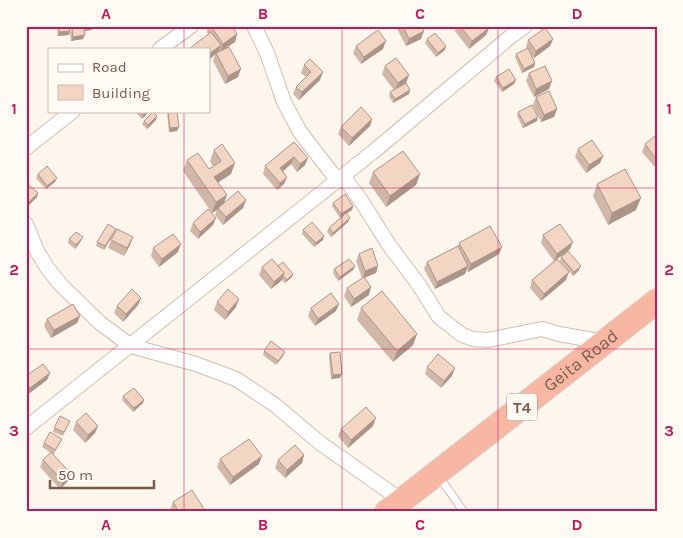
<svg xmlns="http://www.w3.org/2000/svg" width="683" height="538" viewBox="0 0 683 538" font-family="Karla,sans-serif">
	<style>
		.lines { fill: none; stroke-linecap: round; stroke-linejoin: round }
		.lane-casing { stroke: #d1beb0; stroke-width: 9 }
		.street-casing { stroke: #d1beb0; stroke-width: 16 }
		.highway-casing { stroke: #dad1cd; stroke-width: 26 }
		.lane { stroke: #fff; stroke-width: 7 }
		.street { stroke: #fff; stroke-width: 14 }
		.highway { stroke: #f7b7a3; stroke-width: 24 }
		.wall { fill: #d1b7a8 }
		.shaded-wall { fill: #aa9588 }
		.building { fill: #f3d5c3; stroke: #aa9588 }
		.grid { fill: none; stroke: #c2185b; stroke-width: 1; stroke-opacity: 0.55 }
		.labels { text-anchor: middle; stroke-width: 4.5; stroke-linejoin: round; paint-order: stroke }
		.shield { fill: #fffaf3; stroke: #a28b7f; stroke-width: 1 }
		.shield-label { font-size: 16px; font-weight: bold; fill: #7a5c4d }
		.street-label { font-size: 18px; fill: #7a5c4d; stroke: #fffaf3 }
		.neatline { fill: none; stroke: #c2185b; stroke-width: 2 }
		.grid-label { font-size: 16px; text-anchor: middle; font-weight: bold; fill: #c2185b }
	</style>
	<rect width="100%" height="100%" fill="#fdf6ec"/>
	<g class="lines">
		<g class="lane-casing">
			<path id="lane" d="M438,475L464,512"/>
		</g>
		<g class="street-casing">
			<g id="street">
				<path d="M254,26L267,53L284,102L300,132L338,181"/>
				<path d="M160,49L191,26"/>
				<path d="M26,148L73,111"/>
				<path d="M343,176L362,202L389,245L419,285L439,317L462,335L473,339L488,340L542,329L559,334L604,342"/>
				<path d="M26,224L37,251L48,269L61,285L100,323L131,346L196,364L236,379L275,405L320,443L401,500"/>
				<path d="M26,428L373,152L510,37L525,26"/>
			</g>
		</g>
		<g class="highway-casing">
			<g id="highway">
				<path id="s1" d="M387,512L657,301"/>
			</g>
		</g>
		<use href="#lane" class="lane"/>
		<use href="#street" class="street"/>
		<use href="#highway" class="highway"/>
	</g>
	<g class="wall">
		<path d="M57,26H69L70,31L69,35L58,36Z"/>
		<path d="M83,26H93L92,30L84,31L83,39L71,41L70,33L72,29L83,27Z"/>
		<path d="M208,26H232L237,34L235,42L224,49L238,77L225,84L213,61L215,55L208,34L207,32Z"/>
		<path d="M398,26H421V39L406,46L397,29Z"/>
		<path d="M456,26H488L489,28L486,35L469,49L455,31Z"/>
		<path d="M427,39L445,50L436,57L425,43Z"/>
		<path d="M553,39L550,46L534,58L531,55L535,63L534,67L522,73L515,57L516,54L526,49V47L528,40Z"/>
		<path d="M356,46L383,49L361,64L353,53Z"/>
		<path d="M304,65L320,80L299,100L293,94L296,87L306,77L301,73Z"/>
		<path d="M385,66L406,83L409,94L393,103L389,96L390,92L394,90L382,74Z"/>
		<path d="M529,73L549,89L534,97L526,81Z"/>
		<path d="M496,77L514,84L502,92L494,81Z"/>
		<path d="M536,97L557,109L554,117L541,122L533,105Z"/>
		<path d="M134,111H149L142,119Z"/>
		<path d="M167,111H177L179,127L177,131L169,132L167,113Z"/>
		<path d="M518,112L537,121L523,128L517,116Z"/>
		<path d="M372,119L370,126L349,146L338,134L341,127Z"/>
		<path d="M156,120L147,129L142,124L144,121Z"/>
		<path d="M655,136L657,164L654,166L642,152L645,144Z"/>
		<path d="M294,142L305,165L297,172L291,164L283,172L287,177L284,184L277,190L263,174L265,166Z"/>
		<path d="M578,149L603,156L600,163L586,173L575,157Z"/>
		<path d="M214,150L231,174L218,182L224,203L246,200L243,208L223,225L215,215L217,210L212,213L183,171L187,160L209,169L213,166L210,161Z"/>
		<path d="M373,172L420,174L416,185L386,207L369,183Z"/>
		<path d="M38,174L55,182L46,189L36,178Z"/>
		<path d="M26,184L37,197L28,206L26,204Z"/>
		<path d="M597,184L636,210L608,225L593,196Z"/>
		<path d="M333,203L353,206L352,210L346,214L348,222L331,237L327,232L329,228L340,218L332,206Z"/>
		<path d="M193,223L213,225L198,239L190,231Z"/>
		<path d="M303,230L324,236L323,240L314,247L302,234Z"/>
		<path d="M114,233L104,250L96,246L97,242Z"/>
		<path d="M543,235L570,249L568,251L579,270L573,276L560,261L561,257L567,252L557,259L566,280L541,301L530,288L532,280L554,261L541,243Z"/>
		<path d="M69,239L81,241L75,249L68,243Z"/>
		<path d="M111,240L130,245L124,256L108,248Z"/>
		<path d="M459,243L502,247L499,254L468,272L467,269L465,274L435,289L424,269L427,262L458,246Z"/>
		<path d="M153,248L178,252L159,267L151,256Z"/>
		<path d="M359,254L376,273L365,278L369,295L351,307L344,296L347,288L362,278L356,261Z"/>
		<path d="M355,266L353,270L338,281L333,273L334,269Z"/>
		<path d="M262,267L293,274L292,277L285,283L282,280L281,281L271,289L259,275Z"/>
		<path d="M141,298L138,305L123,322L114,313L117,306Z"/>
		<path d="M217,302L236,307L225,320L214,310Z"/>
		<path d="M311,308L336,311L315,326L308,316Z"/>
		<path d="M361,308L417,334L413,345L393,362L357,320Z"/>
		<path d="M80,316L77,323L51,338L44,326L47,319Z"/>
		<path d="M264,351L285,352L283,356L276,365L263,355Z"/>
		<path d="M330,353L340,378L331,379L329,357Z"/>
		<path d="M427,367L452,376L441,388L425,374Z"/>
		<path d="M50,373L47,380L27,395L26,376Z"/>
		<path d="M123,396L143,403L133,412L122,400Z"/>
		<path d="M76,422L98,426L95,433L85,443L73,430Z"/>
		<path d="M68,425L63,436L53,432L54,428Z"/>
		<path d="M373,426L348,448L338,436L341,429Z"/>
		<path d="M62,439L54,454L52,453L71,474L68,481L60,489L40,467L43,460L51,453L42,447L44,443Z"/>
		<path d="M304,455L302,463L285,478L275,468L278,460Z"/>
		<path d="M220,459L259,464L230,485L217,467Z"/>
		<path d="M173,502L206,512H171L170,510Z"/>
	</g>
	<g class="shaded-wall">
		<path d="M85,27H93L92,30L84,31Z"/>
		<path d="M489,28L486,35L469,49L472,41Z"/>
		<path d="M70,31L69,35L58,36L59,32Z"/>
		<path d="M424,31L421,39L406,46L409,39Z"/>
		<path d="M237,34L235,42L220,52L223,44Z"/>
		<path d="M85,35L83,39L71,41L73,37Z"/>
		<path d="M553,39L550,46L534,58L536,51Z"/>
		<path d="M386,41L383,49L361,64L364,57Z"/>
		<path d="M221,45L218,52L209,60V54Z"/>
		<path d="M446,46L445,50L436,57L438,53Z"/>
		<path d="M535,63L534,67L522,73L524,69Z"/>
		<path d="M241,69L238,77L225,84L228,76Z"/>
		<path d="M323,72L320,80L299,100L302,92Z"/>
		<path d="M409,75L406,83L395,91L398,83Z"/>
		<path d="M516,80L514,84L502,92L503,88Z"/>
		<path d="M552,81L549,89L534,97L536,89Z"/>
		<path d="M410,90L409,94L393,103L395,99Z"/>
		<path d="M557,109L554,117L541,122L544,115Z"/>
		<path d="M147,111H149L142,119L143,115Z"/>
		<path d="M157,116L156,120L147,129L148,125Z"/>
		<path d="M538,117L537,121L523,128L525,124Z"/>
		<path d="M372,119L370,126L349,146L352,138Z"/>
		<path d="M179,127L177,131L169,132L170,128Z"/>
		<path d="M603,156L600,163L586,173L589,165Z"/>
		<path d="M294,157L291,164L277,176L280,168Z"/>
		<path d="M308,158L305,165L297,172L300,164Z"/>
		<path d="M657,158V164L654,166L656,159Z"/>
		<path d="M235,163L231,174L210,188L214,177Z"/>
		<path d="M420,174L416,185L386,207L390,196Z"/>
		<path d="M287,177L284,184L277,190L280,183Z"/>
		<path d="M57,178L55,182L46,189L47,186Z"/>
		<path d="M38,193L37,197L28,206L29,202Z"/>
		<path d="M227,195L223,206L218,208L217,210L212,213L216,202Z"/>
		<path d="M641,198L636,210L608,225L612,213Z"/>
		<path d="M246,200L243,208L223,225L226,217Z"/>
		<path d="M353,206L352,210L340,218L341,214Z"/>
		<path d="M216,218L213,225L198,239L200,232Z"/>
		<path d="M350,218L348,222L331,237L333,233Z"/>
		<path d="M116,229L114,233L104,250L105,246Z"/>
		<path d="M324,236L323,240L314,247L316,243Z"/>
		<path d="M83,237L81,241L75,249L76,245Z"/>
		<path d="M133,237L130,245L124,256L127,248Z"/>
		<path d="M573,242L570,249L554,261L557,254Z"/>
		<path d="M181,244L178,252L159,267L162,259Z"/>
		<path d="M502,247L499,254L468,272L471,264Z"/>
		<path d="M355,266L353,270L338,281L340,277Z"/>
		<path d="M378,266L376,273L363,278L365,271Z"/>
		<path d="M468,266L465,274L435,289L437,282Z"/>
		<path d="M581,266L579,270L573,276L574,272Z"/>
		<path d="M569,272L566,280L541,301L544,294Z"/>
		<path d="M284,273L281,281L271,289L274,282Z"/>
		<path d="M293,274L292,277L285,283L287,280Z"/>
		<path d="M371,287L369,295L351,307L354,299Z"/>
		<path d="M141,298L138,305L123,322L126,314Z"/>
		<path d="M239,299L236,307L225,320L228,312Z"/>
		<path d="M339,304L336,311L315,326L318,319Z"/>
		<path d="M80,316L77,323L51,338L54,330Z"/>
		<path d="M417,334L413,345L393,362L397,351Z"/>
		<path d="M285,352L283,356L276,365L278,361Z"/>
		<path d="M455,368L452,376L441,388L444,381Z"/>
		<path d="M50,373L47,380L27,395L30,388Z"/>
		<path d="M342,374L340,378L331,379L333,375Z"/>
		<path d="M144,400L143,403L133,412L134,408Z"/>
		<path d="M376,418L373,426L348,448L351,440Z"/>
		<path d="M98,426L95,433L85,443L88,435Z"/>
		<path d="M304,455L302,463L285,478L287,470Z"/>
		<path d="M262,456L259,464L230,485L233,477Z"/>
		<path d="M71,474L68,481L60,489L63,481Z"/>
	</g>
	<g class="building">
		<path d="M59,26H69L70,31L59,32Z"/>
		<path d="M211,26H232L237,34L223,44Z"/>
		<path d="M403,26H421L424,31L409,39Z"/>
		<path d="M460,26H488L489,28L472,41Z"/>
		<path d="M84,27L85,35L73,37L72,29Z"/>
		<path d="M545,28L553,39L536,51L528,40Z"/>
		<path d="M378,30L386,41L364,57L356,46Z"/>
		<path d="M211,32L221,45L209,54V49H189Z"/>
		<path d="M435,33L446,46L438,53L427,39Z"/>
		<path d="M229,47L241,69L228,76L216,53Z"/>
		<path d="M528,48L535,63L524,69L516,54Z"/>
		<path d="M396,58L409,75L398,83L385,66Z"/>
		<path d="M310,59L323,72L302,92L296,87L311,72L304,65Z"/>
		<path d="M545,66L552,81L536,89L529,73Z"/>
		<path d="M509,69L516,80L503,88L496,77Z"/>
		<path d="M406,83L410,90L395,99L390,92Z"/>
		<path d="M549,91L557,109L544,115L536,97Z"/>
		<path d="M532,105L538,117L525,124L518,112Z"/>
		<path d="M361,107L372,119L352,138L341,127Z"/>
		<path d="M140,111H147L143,115Z"/>
		<path d="M168,111H177L179,127L170,128Z"/>
		<path d="M153,112L157,116L148,125L144,121Z"/>
		<path d="M655,136L657,138L656,159L645,144Z"/>
		<path d="M592,140L603,156L589,165L578,149Z"/>
		<path d="M294,142L308,158L300,164L294,157L280,168L287,177L280,183L265,166Z"/>
		<path d="M222,144L235,163L214,177L227,195L216,202L187,160L198,153L209,169L221,161L214,150Z"/>
		<path d="M403,151L420,174L390,196L373,172Z"/>
		<path d="M47,166L57,178L47,186L38,174Z"/>
		<path d="M625,169L641,198L612,213L597,184Z"/>
		<path d="M27,183L38,193L29,202L26,199V184Z"/>
		<path d="M238,191L246,200L226,217L218,208Z"/>
		<path d="M345,194L353,206L341,214L333,203Z"/>
		<path d="M208,209L216,218L200,232L193,223Z"/>
		<path d="M346,213L350,218L333,233L329,228Z"/>
		<path d="M312,222L324,236L316,243L303,230Z"/>
		<path d="M108,224L116,229L105,246L97,242Z"/>
		<path d="M560,224L573,242L557,254L543,235Z"/>
		<path d="M490,226L502,247L471,264L459,243Z"/>
		<path d="M117,229L133,237L127,248L111,240Z"/>
		<path d="M76,232L83,237L76,245L69,239Z"/>
		<path d="M173,234L181,244L162,259L153,248Z"/>
		<path d="M458,246L468,266L437,282L427,262Z"/>
		<path d="M372,248L378,266L365,271L359,254Z"/>
		<path d="M568,251L581,266L574,272L561,257Z"/>
		<path d="M272,259L284,273L274,282L262,267Z"/>
		<path d="M349,259L355,266L340,277L334,269Z"/>
		<path d="M557,259L569,272L544,294L532,280Z"/>
		<path d="M283,262L293,274L287,280L283,276L284,273L278,266Z"/>
		<path d="M364,277L371,287L354,299L347,288Z"/>
		<path d="M132,289L141,298L126,314L117,306Z"/>
		<path d="M228,289L239,299L228,312L217,302Z"/>
		<path d="M382,291L417,334L397,351L361,308Z"/>
		<path d="M331,293L339,304L318,319L311,308Z"/>
		<path d="M73,304L80,316L54,330L47,319Z"/>
		<path d="M271,341L285,352L278,361L264,351Z"/>
		<path d="M340,352L342,374L333,375L330,353Z"/>
		<path d="M438,354L455,368L444,381L427,367Z"/>
		<path d="M43,364L50,373L30,388L26,383V376Z"/>
		<path d="M134,388L144,400L134,408L123,396Z"/>
		<path d="M366,407L376,418L351,440L341,429Z"/>
		<path d="M86,413L98,426L88,435L76,422Z"/>
		<path d="M60,416L70,421L64,432L54,428Z"/>
		<path d="M50,432L62,439L55,450L44,443Z"/>
		<path d="M249,439L262,456L233,477L220,459Z"/>
		<path d="M295,445L304,455L287,470L278,460Z"/>
		<path d="M51,452L71,474L63,481L43,460Z"/>
		<path d="M192,490L206,512H179L173,502Z"/>
	</g>
	<path class="grid" d="M184,26V49M342,26V512M498,26V512M184,111V512M26,188H657M26,349H657"/>
	<g class="labels">
		<rect class="shield" x="507" y="393.5" width="30" height="27" rx="4"/>
		<g class="shield-label">
			<text x="522" y="413">T4</text>
		</g>
		<g class="street-label">
			<text dy="6" stroke="none"><textPath href="#s1" startOffset="246">Geita Road</textPath></text>
		</g>
	</g>
	<rect width="683" height="538" fill="none" stroke="#fffaf3" stroke-width="55"/>
	<rect x="48" y="48" width="162" height="65" fill="#fffaf3" stroke="#cabbb1"/>
	<rect x="58" y="64" width="25" height="8" fill="#ffffff" stroke="#cabbb1"/>
	<text x="92" y="72" font-size="15" fill="#7a5c4d">Road</text>
	<rect x="58" y="85" width="25" height="15" fill="#f3d5c3" stroke="#cabbb1"/>
	<text x="92" y="98" font-size="15" fill="#7a5c4d">Building</text>
	<path d="M50 480v8h104v-8" fill="none" stroke="#7a5c4d" stroke-width="2.5"/>
	<text x="58" y="480" font-size="15" fill="#7a5c4d" stroke="#fffaf3" stroke-width="4" paint-order="stroke">50 m</text>
	<rect x="28" y="28" width="628" height="482" class="neatline"/>
	<g class="grid-label">
		<text x="106" y="19">A</text>
		<text x="263" y="19">B</text>
		<text x="420" y="19">C</text>
		<text x="577" y="19">D</text>
		<text x="14" y="114">1</text>
		<text x="669" y="114">1</text>
		<text x="14" y="275">2</text>
		<text x="669" y="275">2</text>
		<text x="14" y="436">3</text>
		<text x="669" y="436">3</text>
		<text x="106" y="530">A</text>
		<text x="263" y="530">B</text>
		<text x="420" y="530">C</text>
		<text x="577" y="530">D</text>
	</g>
</svg>
